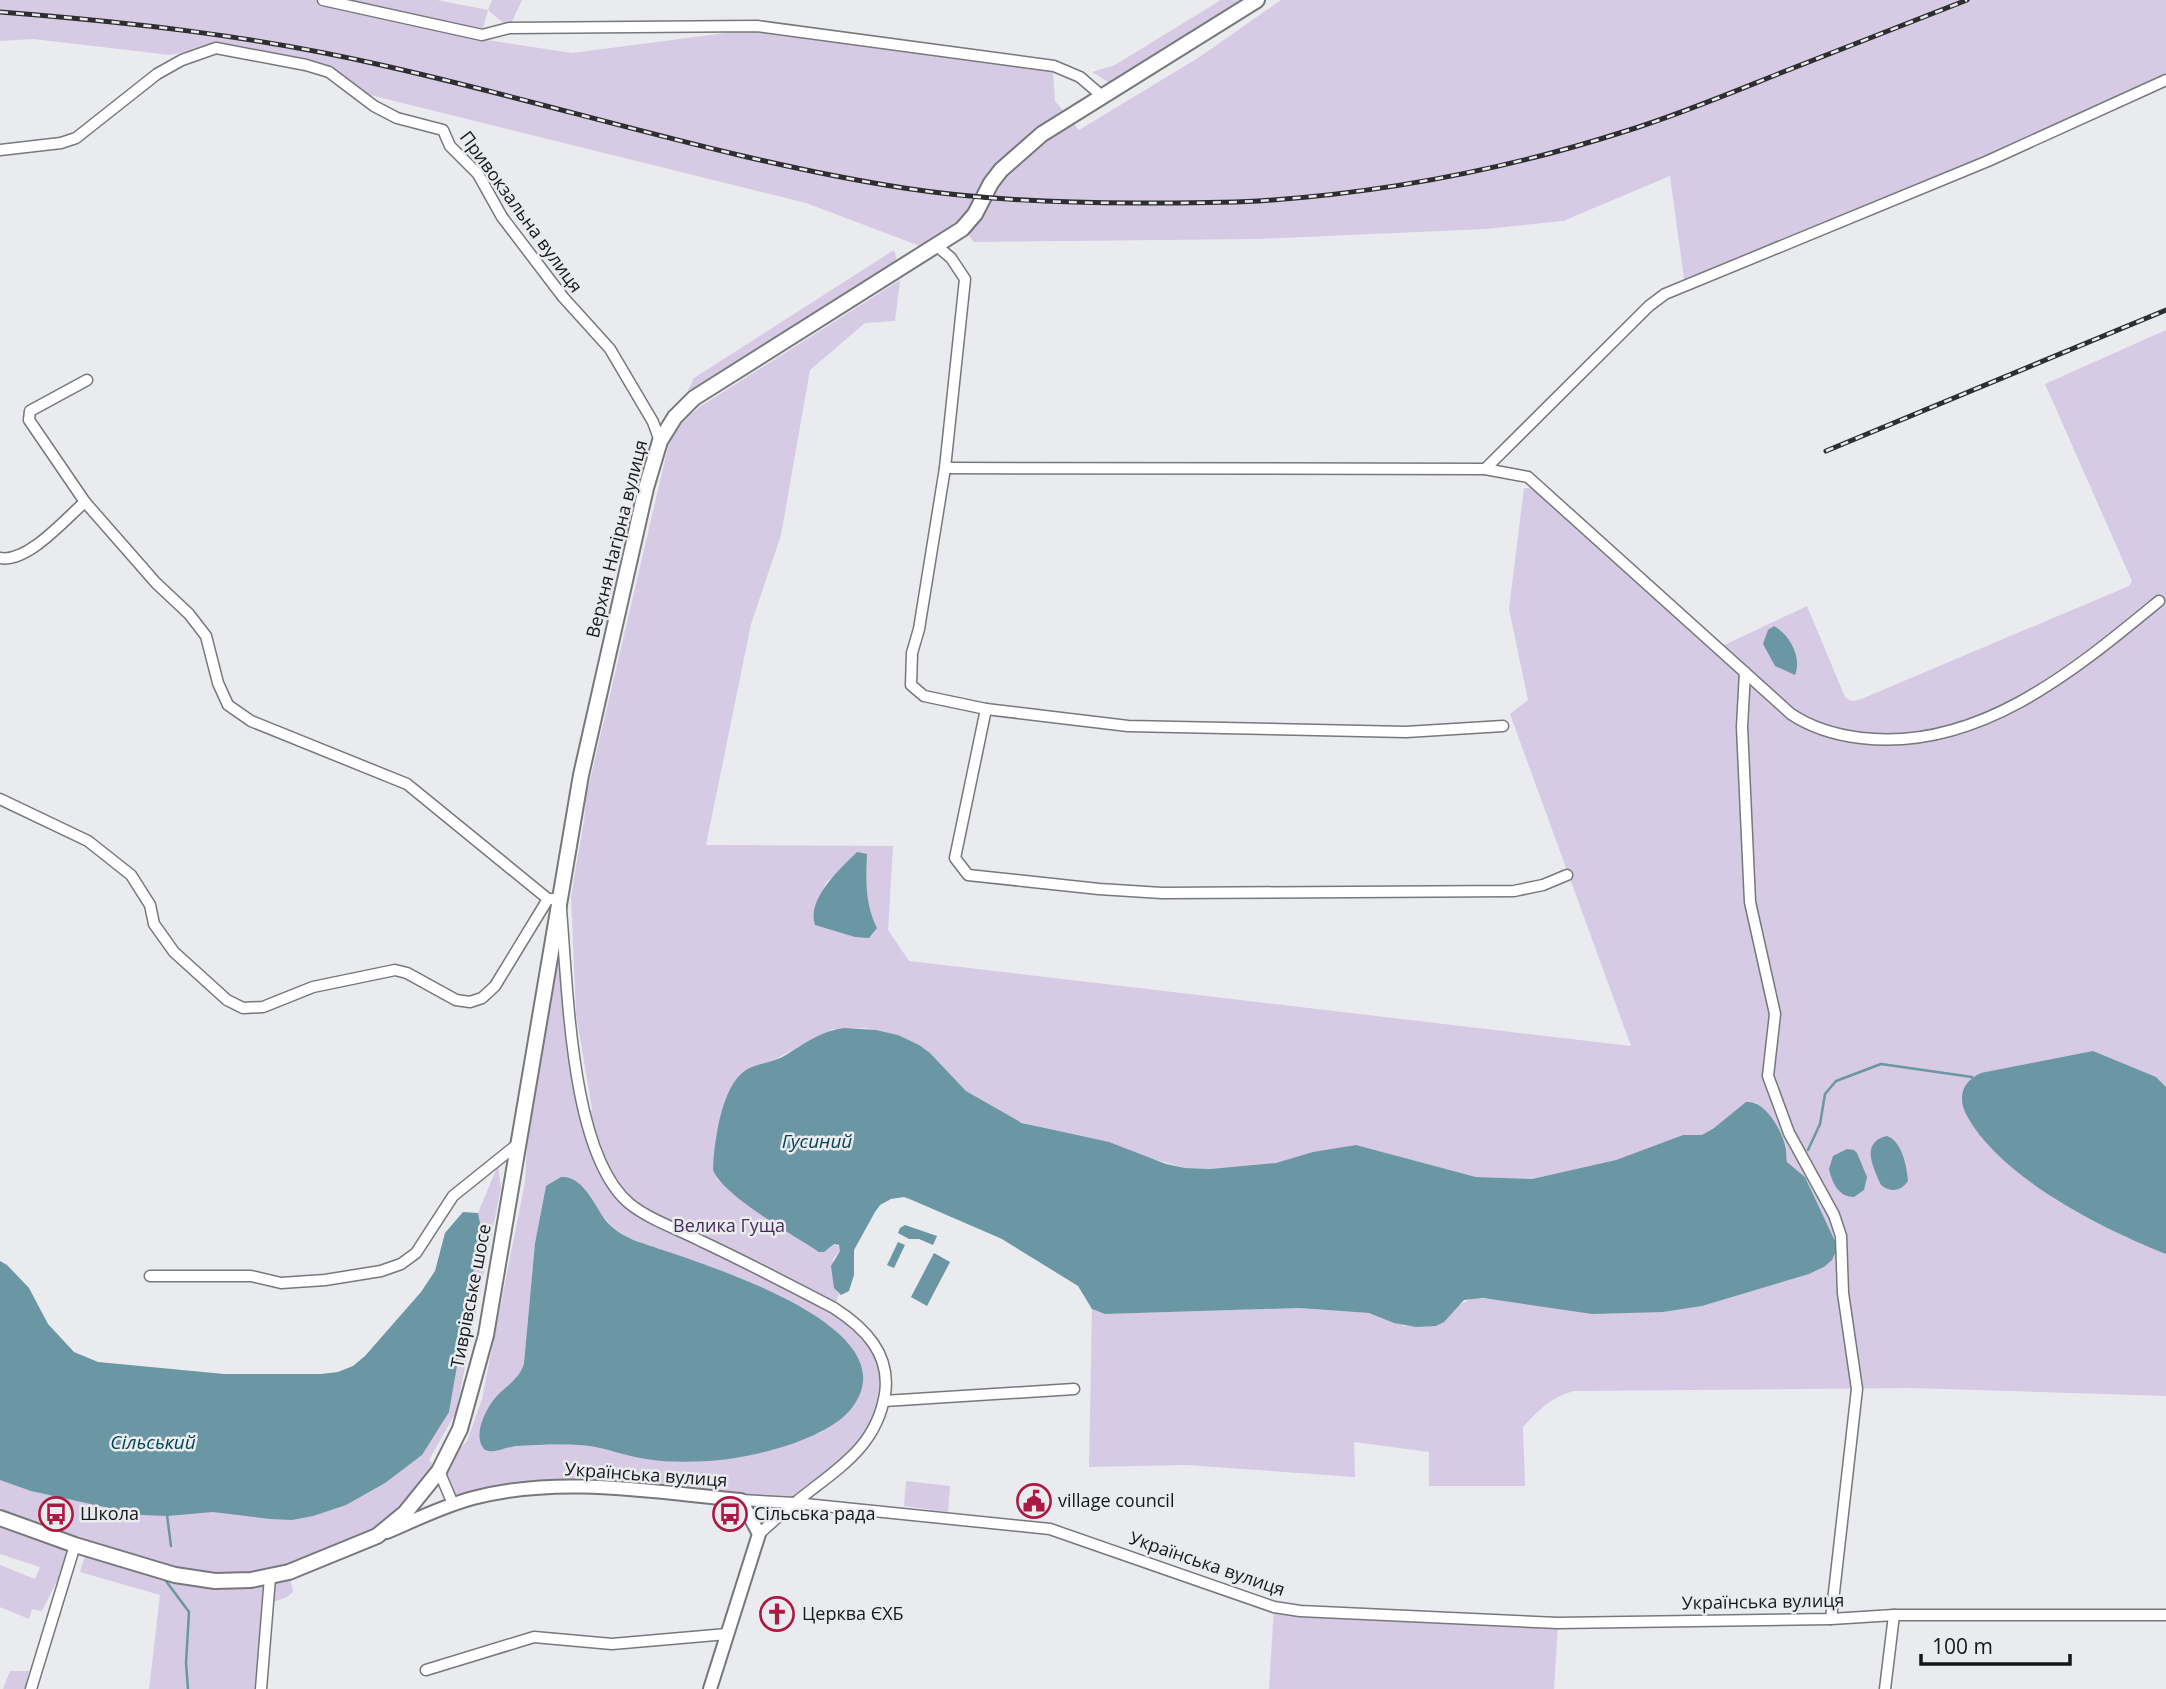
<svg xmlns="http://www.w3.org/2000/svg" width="2166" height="1689" viewBox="0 0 2166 1689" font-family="'Open Sans',sans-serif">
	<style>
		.green { fill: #d7cae4; fill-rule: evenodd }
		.water { fill: #6b96a4 }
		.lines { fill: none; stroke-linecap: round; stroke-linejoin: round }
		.stream { stroke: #6b96a4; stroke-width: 2.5 }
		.minor-casing { stroke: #76787b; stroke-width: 13 }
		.tertiary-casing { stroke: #76787b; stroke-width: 16 }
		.secondary-casing { stroke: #76787b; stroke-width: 18 }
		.minor { stroke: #fff; stroke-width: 10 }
		.tertiary { stroke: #fff; stroke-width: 12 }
		.secondary { stroke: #fff; stroke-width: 14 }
		.rail-casing { stroke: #2d2e2f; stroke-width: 5 }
		.rail { stroke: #e9ebef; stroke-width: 2.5; stroke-dasharray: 8; stroke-linecap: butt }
		.labels { text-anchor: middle; stroke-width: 5; stroke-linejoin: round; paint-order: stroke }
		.street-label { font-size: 18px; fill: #161718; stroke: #e9ebef }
		.park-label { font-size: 18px; fill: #452d5a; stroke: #e9ebef }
		.poi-label { font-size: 18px; fill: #161718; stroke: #e9ebef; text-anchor: start }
		.water-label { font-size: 19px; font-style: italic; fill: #024554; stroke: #e9ebef }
	</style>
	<rect width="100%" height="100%" fill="#e9ebef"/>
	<g class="green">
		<path d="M0,0H437L488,10L492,0H522L509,28L488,10L480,39L572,53L757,29L1053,71L1055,101L1079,130L1198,58L1281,0H2166V80L1685,286L1670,176L1563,221L1486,229L1257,239L974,242L959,222L920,246L806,203L358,92L324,65L214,46L170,55L33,39L0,41Z"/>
		<path d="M1221,0H1241L1110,83L1092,72L1115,65Z"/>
		<path d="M894,250L899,268L711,387L688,390L694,378Z"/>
		<path d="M900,280L895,321L865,323L810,370L781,535L751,624L706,845L893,846L888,930L909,961L1631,1046L1510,714L1528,700L1509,609L1524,488L1541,489L1718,648L1807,606L1845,697L1851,701L1859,700L2129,586L2132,581L2045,384L2166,330V1396L1911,1388L1574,1391C1551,1397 1539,1410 1523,1427L1525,1486H1429V1452L1354,1442L1355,1477L1186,1465L1089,1467L1092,1309L1105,1314L1299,1308L1369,1313L1405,1326H1436L1444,1322L1457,1306L1473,1298L1663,1312L1702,1306L1809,1274L1824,1267L1835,1241L1805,1177L1787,1162L1786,1146L1769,1115L1755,1102L1702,1135H1683L1616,1160L1532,1179L1476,1177L1356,1145L1276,1163L1210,1169L1185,1168L1015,1120L966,1091L930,1053L898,1035L865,1028L833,1029L770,1062L716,1135L713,1170L717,1179L743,1201L840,1247V1251L833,1259L836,1291L839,1294L834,1308L860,1327L887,1379L870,1436L795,1503L576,1486L453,1504L439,1471L395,1522L289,1572L293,1592L287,1597L268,1604L262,1689H149L160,1595L80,1572L87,1549L75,1545L42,1611L32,1609L29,1619L0,1607V1565L35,1579L40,1567L0,1554V1471L419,1458L449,1411L481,1228L478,1213L498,1165L501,1188L456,1412L429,1460L439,1470L467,1441L482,1399L525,1182L527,1142L558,957H562L585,1117L592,1109L576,1014L571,896L584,821L586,797L669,443L685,419L701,406ZM867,854C866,881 865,903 877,928L815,925L813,918L826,882ZM546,1186L601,1214L614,1228L628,1238L739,1277L779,1296L859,1397L847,1413L822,1432L799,1441L721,1460L672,1461L628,1456L614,1450L576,1444L513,1446L496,1451L492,1402L517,1380L524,1363L535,1243Z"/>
		<path d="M906,1481L950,1486L948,1512L904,1506Z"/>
		<path d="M1274,1607L1558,1623L1554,1689H1269Z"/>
		<path d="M10,1671H29L25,1689H3Z"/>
	</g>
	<g class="water">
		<path d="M1774,626C1790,635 1802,658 1795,675L1775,666L1763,644L1768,630Z"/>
		<path d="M857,852L867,854C866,881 865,903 877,928L869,938L855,937L815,925C806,899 841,868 857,852Z"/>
		<path d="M844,1028L876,1030L898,1035L919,1045L930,1053L966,1091L1022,1123L1109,1142L1166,1164L1185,1168L1210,1169L1276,1163L1313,1152L1356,1145L1476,1177L1532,1179L1616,1160L1683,1135H1702L1714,1128L1746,1102C1765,1100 1781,1129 1785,1145C1787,1151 1786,1156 1787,1162L1805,1177L1835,1241L1836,1251L1832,1260L1824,1267L1809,1274L1702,1306L1663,1312L1592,1314L1483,1298L1464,1300L1444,1322L1436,1326L1416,1327L1394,1323L1369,1313L1299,1308L1105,1314L1092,1309L1078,1286L1002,1239L912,1200L904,1197L891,1199L880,1205L875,1212L854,1250V1275L849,1291L841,1295L834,1288L831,1266L840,1251L839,1245L834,1244L824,1252H819C795,1236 722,1195 713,1170C714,1143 721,1086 746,1070C758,1063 773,1063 786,1055C805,1043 821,1031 844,1028Z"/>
		<path d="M2093,1051L2156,1077L2166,1087V1254C2101,1228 2001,1178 1967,1116C1957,1098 1962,1081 1981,1073Z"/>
		<path d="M1887,1136C1902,1141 1907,1167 1908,1181C1901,1191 1891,1193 1881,1185C1873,1167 1860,1142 1887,1136Z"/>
		<path d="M1847,1149L1854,1150L1857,1153L1867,1177L1864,1190L1854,1197C1838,1197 1832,1182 1829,1169L1833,1156Z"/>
		<path d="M561,1177C584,1175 595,1208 608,1223C617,1232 627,1238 639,1242C689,1260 918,1324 851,1409C827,1439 758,1456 720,1460C697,1462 670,1463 646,1459C623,1456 603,1446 579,1445C559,1444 537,1445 516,1446C505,1447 496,1454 485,1450C473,1438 483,1415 492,1402C502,1387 519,1382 524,1363L535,1243L546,1186Z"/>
		<path d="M463,1212L478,1213L481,1228L449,1412L422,1455L385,1483L346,1505L313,1516L292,1520L270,1519L213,1512L167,1516L141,1515L31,1491L0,1480V1261L7,1265L29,1288L48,1324L74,1352L98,1362L224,1374H321L338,1372L353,1366L365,1356L421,1292L435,1271L445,1233Z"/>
		<path d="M905,1225L937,1236L933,1245L919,1239H909L898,1233L900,1228Z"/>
		<path d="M898,1242L905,1245L894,1268L887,1265Z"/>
		<path d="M934,1253L950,1262L927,1306L911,1297Z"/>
	</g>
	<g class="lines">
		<g class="stream">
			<path d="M1808,1150L1820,1124L1825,1094L1836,1081L1881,1064L1972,1077"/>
			<path d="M167,1515L171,1546"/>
			<path d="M166,1581L189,1612L186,1663L188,1689"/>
		</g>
		<g class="minor-casing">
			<g id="minor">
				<path d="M323,0L482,35L509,28L757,26L1054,66L1080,77L1102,96"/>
				<path d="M0,150L61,143L76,138L157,74L182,60L216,48L306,65L329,72L374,106L397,118L443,130L450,146L478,174L502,217L563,297L610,349L653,422L660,441"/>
				<path d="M937,246L951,258L965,279L945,468L919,629L912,653L911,685L924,696L986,709L955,858L968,875L1099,889L1162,893L1514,891L1543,885L1567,875"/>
				<path d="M87,380L30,411L29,420L85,502L156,583L189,614L206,636L218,683L228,705L251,721L407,784L548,899H560C568,977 568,1153 630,1204C650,1220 678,1229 701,1241C746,1262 790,1285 834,1308C865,1328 891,1354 885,1394C876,1449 835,1470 796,1502C783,1512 771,1523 759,1534"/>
				<path d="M945,468L1485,469L1528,477L1791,714C1812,728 1836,735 1861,738C1978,752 2075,670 2159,601"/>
				<path d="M1485,469L1649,306L1665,294L1988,161L2166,80"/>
				<path d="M0,558C28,563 65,519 85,502"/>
				<path d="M1745,672L1742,727L1750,902L1775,1014L1768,1076L1789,1133L1834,1215L1841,1236L1843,1293L1857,1389L1831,1619"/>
				<path d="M986,709L1128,726L1406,732L1503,726"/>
				<path d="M0,799L88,841L131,875L150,905L154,924L174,952L227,1000L243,1008L263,1007L313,987L395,970L407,973L456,1000L470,1002L482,998L495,986L548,899"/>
				<path d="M150,1276H251L281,1283L325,1280L381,1271L401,1264L416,1253L453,1196L519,1143"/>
				<path d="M884,1401L1074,1389"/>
				<path d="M439,1471L453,1504"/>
				<path d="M741,1500L795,1503L1050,1529L1274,1607L1300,1611L1558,1623L1831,1619L1894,1615H2166"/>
				<path d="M426,1670L534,1637L612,1644L727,1634"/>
				<path d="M31,1689L75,1545"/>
				<path d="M261,1689L270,1577"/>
				<path d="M1885,1689L1894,1615"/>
			</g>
		</g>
		<g class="tertiary-casing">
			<path id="tertiary" d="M387,1532C415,1520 443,1506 473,1498C560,1475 653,1492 741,1500L759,1534L710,1689"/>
		</g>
		<g class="secondary-casing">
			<path id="secondary" d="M0,1518L75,1545L175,1575L215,1581L251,1580L289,1572L377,1536L405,1513L439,1471L460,1429L486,1335L581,775L646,488L660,441L675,417L694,398L962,229L975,214L991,183L1001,170L1042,134L1257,0"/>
		</g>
		<use href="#minor" class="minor"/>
		<use href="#tertiary" class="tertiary"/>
		<use href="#secondary" class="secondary"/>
		<g class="rail-casing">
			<g id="rail">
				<path d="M0,12C129,22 255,36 381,65C555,104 729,161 904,188C981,200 1059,203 1137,203C1177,203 1218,203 1258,201C1382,193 1508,169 1626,131C1678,115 1728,94 1778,74C1841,49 1904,25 1967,0"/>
				<path d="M1826,451L2166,310"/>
			</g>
		</g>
		<use href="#rail" class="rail"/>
	</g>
	<defs>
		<g id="civic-ring" transform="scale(1.75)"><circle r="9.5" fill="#e9ebef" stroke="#ad1942" stroke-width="1.5"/><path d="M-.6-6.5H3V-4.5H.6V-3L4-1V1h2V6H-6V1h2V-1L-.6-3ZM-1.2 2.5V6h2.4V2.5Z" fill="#ad1942"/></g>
		<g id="bus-ring" transform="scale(1.75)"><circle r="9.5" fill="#e9ebef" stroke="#ad1942" stroke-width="1.5"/><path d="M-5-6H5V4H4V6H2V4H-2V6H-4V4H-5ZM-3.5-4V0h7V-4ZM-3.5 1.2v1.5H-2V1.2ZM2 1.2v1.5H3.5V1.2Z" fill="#ad1942"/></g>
		<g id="church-ring" transform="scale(1.75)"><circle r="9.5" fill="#e9ebef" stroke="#ad1942" stroke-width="1.5"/><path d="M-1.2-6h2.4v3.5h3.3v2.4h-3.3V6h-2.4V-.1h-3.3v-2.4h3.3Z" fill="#ad1942"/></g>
	</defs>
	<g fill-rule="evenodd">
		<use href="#civic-ring" x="1034" y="1501"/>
		<use href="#bus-ring" x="56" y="1514"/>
		<use href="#bus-ring" x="730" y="1514"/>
		<use href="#church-ring" x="777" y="1614"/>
	</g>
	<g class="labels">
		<g class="street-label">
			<text transform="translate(521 212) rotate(54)" y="6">Привокзальна вулиця</text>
			<text transform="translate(617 539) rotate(-76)" y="6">Верхня Нагірна вулиця</text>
			<text transform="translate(471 1296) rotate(-79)" y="6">Тиврівське шосе</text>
			<text transform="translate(646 1475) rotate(4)" y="6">Українська вулиця</text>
			<text transform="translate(1207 1564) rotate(19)" y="6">Українська вулиця</text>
			<text transform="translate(1763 1602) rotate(-1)" y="6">Українська вулиця</text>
		</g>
		<g class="park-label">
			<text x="729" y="1232">Велика Гуща</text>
		</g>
		<g class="poi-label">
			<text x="1058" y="1507">village council</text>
			<text x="80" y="1520">Школа</text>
			<text x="754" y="1520">Сільська рада</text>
			<text x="802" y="1620">Церква ЄХБ</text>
		</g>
		<g class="water-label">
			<text x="817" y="1148">Гусиний</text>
			<text x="153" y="1449">Сільський</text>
		</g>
	</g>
	<path d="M1921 1654v10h149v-10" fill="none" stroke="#161718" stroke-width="3.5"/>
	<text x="1932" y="1654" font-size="21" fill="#161718" stroke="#e9ebef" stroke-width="5" paint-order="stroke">100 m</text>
</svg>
